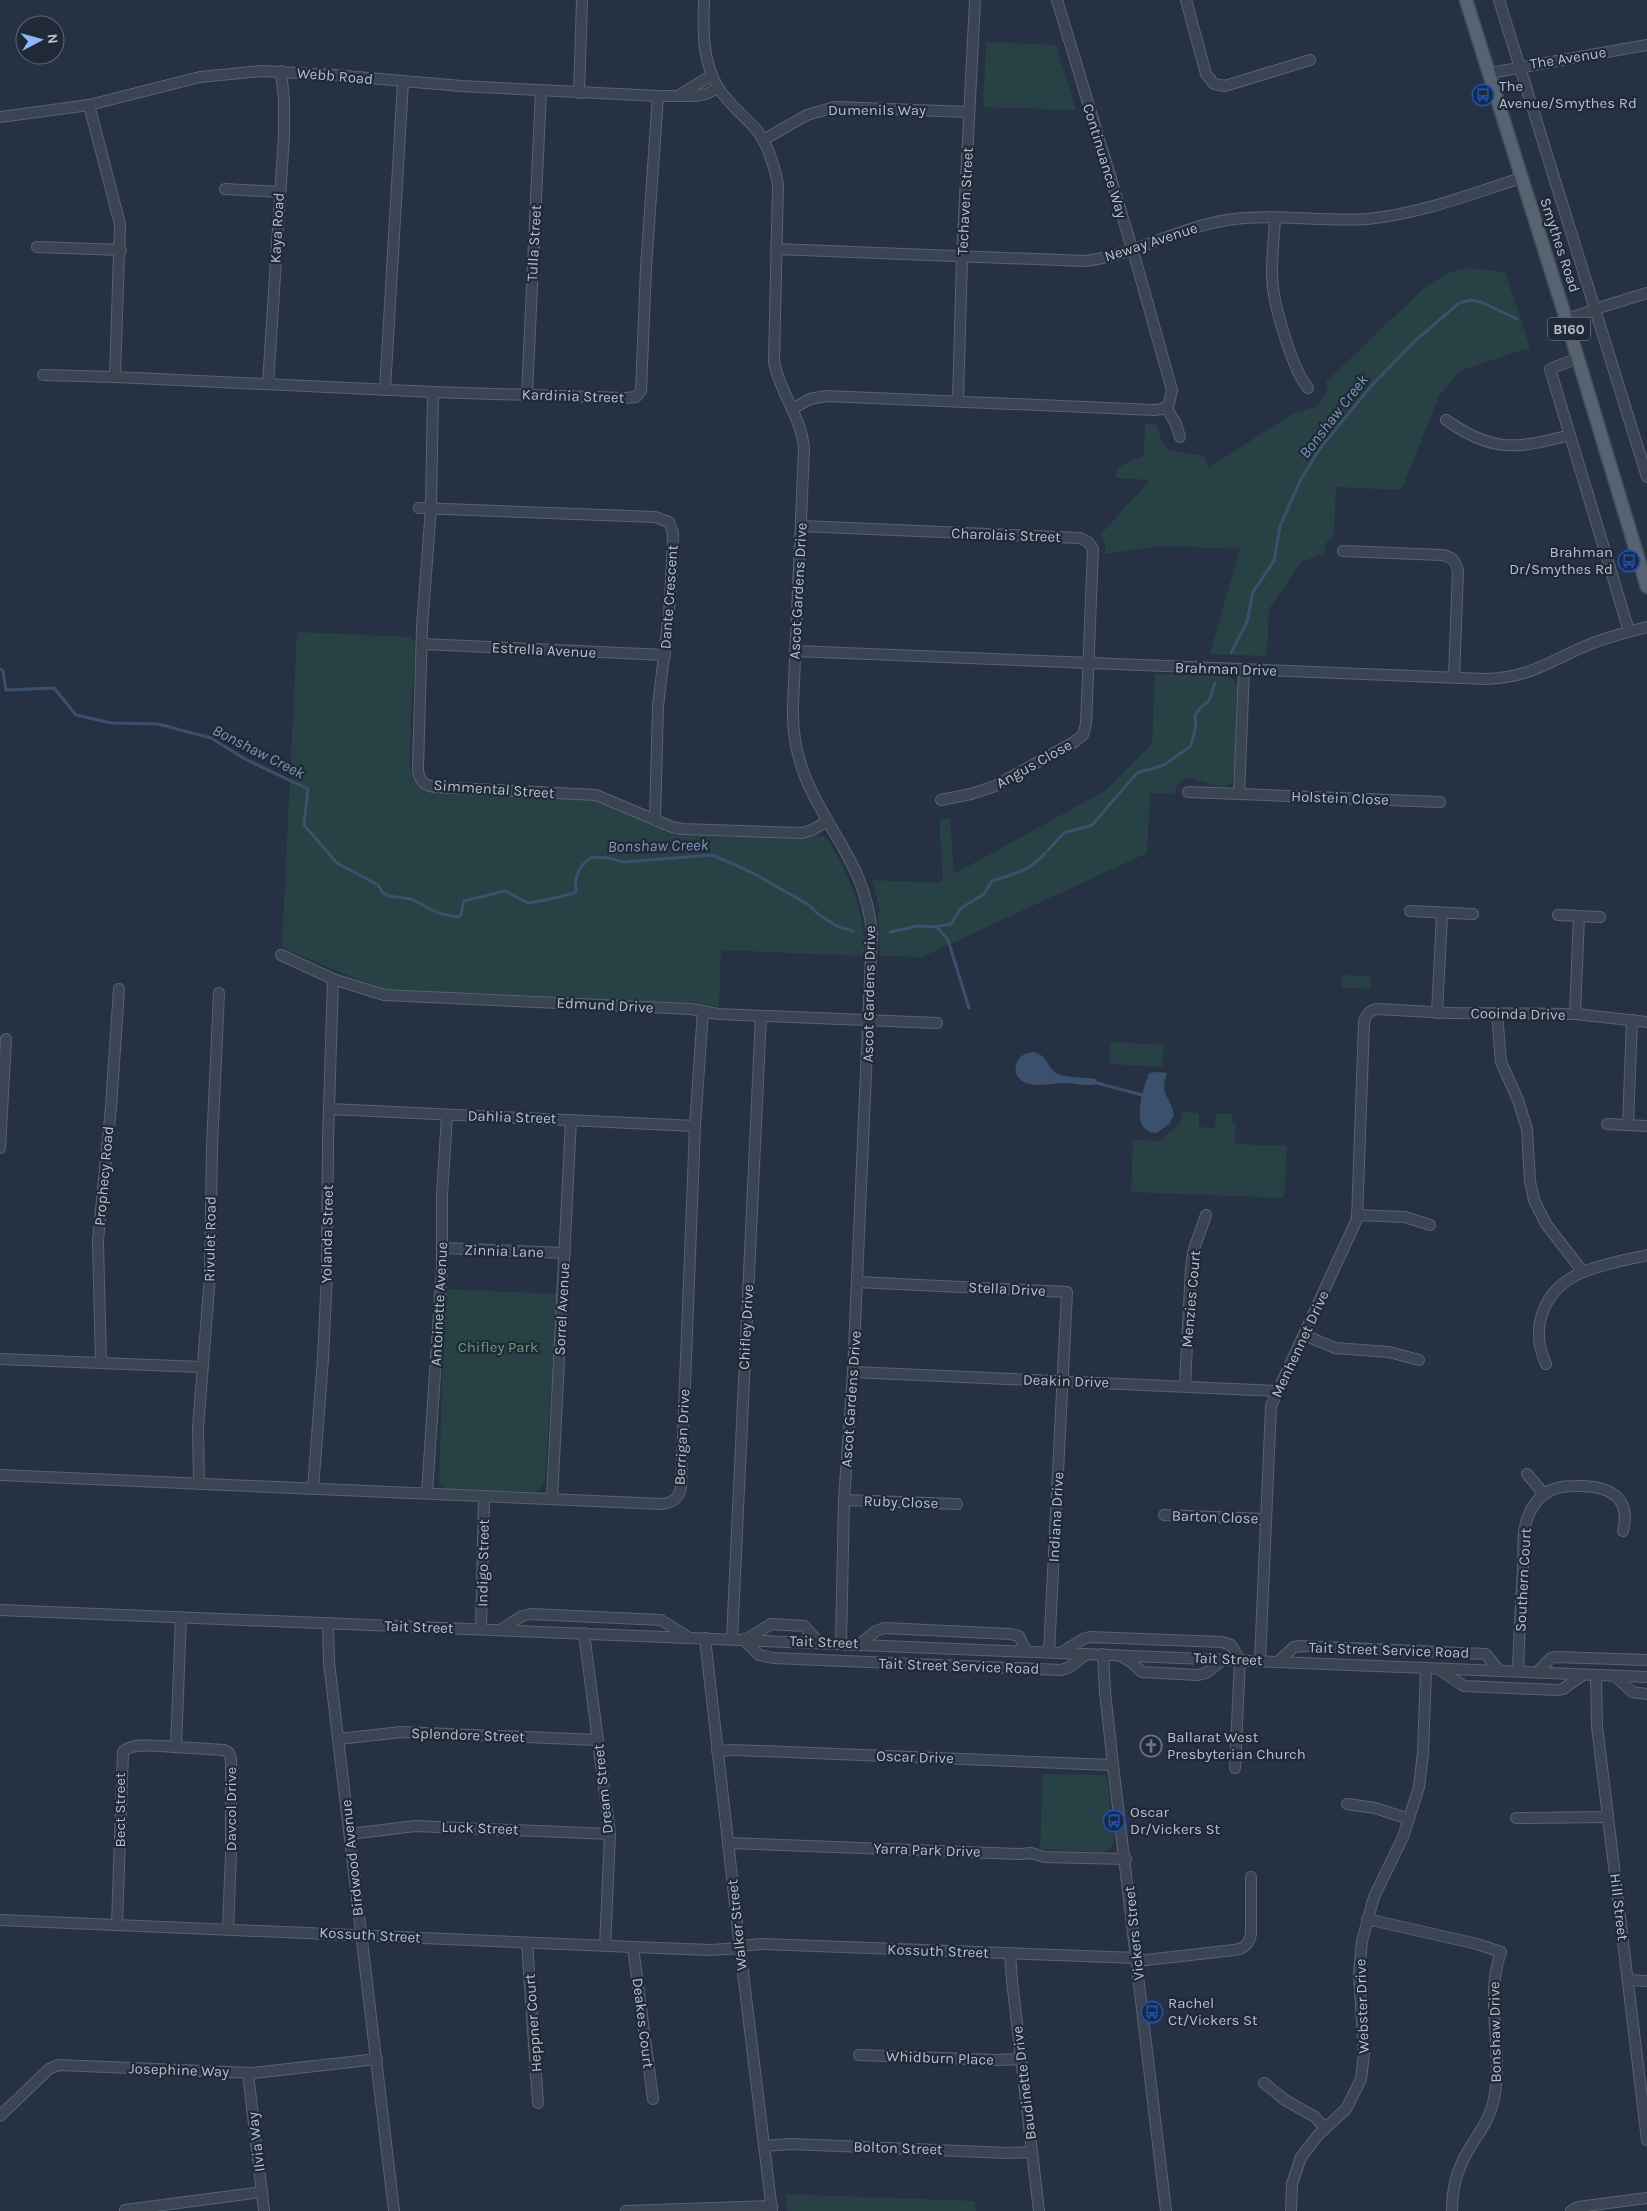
<svg xmlns="http://www.w3.org/2000/svg" width="1647" height="2211" viewBox="0 0 1647 2211" font-family="Karla,sans-serif">
	<style>
		.green { fill: #284144 }
		.water { fill: #3b506c }
		.lines { fill: none; stroke-linecap: round; stroke-linejoin: round }
		.stream { stroke: #3b506c; stroke-width: 3 }
		.minor-casing { stroke: #586270; stroke-width: 12 }
		.major-casing { stroke: #444d5c; stroke-width: 15 }
		.minor { stroke: #3a4452; stroke-width: 10 }
		.major { stroke: #586372; stroke-width: 12 }
		.labels { text-anchor: middle; stroke-width: 4.5; stroke-linejoin: round; paint-order: stroke }
		.shield { fill: #1f2938; stroke: #8992a0; stroke-width: 1 }
		.shield-label { font-size: 14px; font-weight: bold; fill: #b7bfcc }
		.street-label { font-size: 15px; fill: #b7bfcc; stroke: #1f2938 }
		.poi-label { font-size: 15px; fill: #b7bfcc; stroke: #1f2938; text-anchor: start }
		.park-label { font-size: 15px; fill: #6d9e78; stroke: #1f2938 }
		.water-label { font-size: 16px; font-style: italic; fill: #7d96b4; stroke: #1f2938 }
	</style>
	<rect width="100%" height="100%" fill="#263243"/>
	<g class="green">
		<path d="M986,42L1056,45L1076,110L983,107Z"/>
		<path d="M1470,268L1505,272L1530,348L1461,370L1440,394L1401,490L1336,487L1334,534L1326,543L1324,554L1301,562L1269,609L1267,656L1210,654L1240,549L1161,546L1105,554V545L1101,534L1150,480L1116,478L1117,468L1144,455L1145,423L1157,425L1162,443L1168,450L1204,456L1208,468L1294,413L1317,406L1328,389L1326,382L1424,288L1449,272Z"/>
		<path d="M297,632L411,637L415,642L409,764L415,783L426,792L595,801L676,835L824,836C830,841 833,849 837,855C853,886 867,920 864,956L721,950L719,1007L696,1003L381,989L287,950L282,945Z"/>
		<path d="M1155,674L1228,676L1234,680L1237,688L1234,774L1231,783L1222,788L1188,777L1177,784L1175,794L1150,793L1147,853L922,957L880,956L878,915L880,909L872,880L937,883L943,880L939,819H950L954,874L1105,791L1152,743Z"/>
		<path d="M1342,975L1371,976V989L1342,988Z"/>
		<path d="M1110,1042L1164,1045L1162,1067L1110,1064Z"/>
		<path d="M1182,1112L1199,1113V1127L1215,1128L1216,1114H1232V1121L1236,1122L1235,1144L1287,1146L1284,1198L1131,1192L1133,1140L1158,1141L1179,1125Z"/>
		<path d="M445,1289L557,1294L545,1480L539,1490L535,1492L449,1489L443,1487L439,1483Z"/>
		<path d="M1043,1774L1105,1775L1108,1782L1114,1842L1110,1849L1102,1852L1040,1849Z"/>
		<path d="M785,2194L975,2201L976,2211H787Z"/>
	</g>
	<g class="water">
		<path d="M1034,1052C1046,1055 1047,1066 1056,1073C1063,1078 1086,1077 1096,1079L1097,1084C1087,1087 1075,1083 1064,1083C1048,1083 1025,1091 1016,1074C1014,1061 1020,1053 1034,1052Z"/>
		<path d="M1155,1072L1167,1073C1159,1095 1170,1095 1174,1115L1169,1124L1157,1133C1128,1132 1143,1090 1149,1073Z"/>
	</g>
	<g class="lines">
		<g class="stream">
			<path d="M1231,653L1247,622L1253,592L1274,561L1280,526L1301,479L1321,447L1372,385L1415,341L1459,303L1471,300L1481,302L1517,319"/>
			<path d="M0,669L3,671L6,690L54,688L76,715L111,723L158,724L211,738L245,759L308,789L304,825L337,863L378,885L383,893L389,896L411,899L438,913L458,917L461,915L464,901L505,891L528,903C536,902 571,895 576,892C574,876 579,866 592,857L608,858L624,862L712,855L751,872L809,905L818,914L837,926L853,931"/>
			<path d="M1048,850L1064,833L1092,825L1137,773L1164,765L1191,746L1196,725L1195,715L1201,707L1209,701L1215,683"/>
			<path d="M937,927L948,940L969,1008"/>
			<path d="M890,932L918,926L932,927L951,924L961,908L984,894L992,881C1012,875 1032,870 1045,853"/>
			<path d="M1097,1083L1142,1095"/>
		</g>
		<g class="minor-casing">
			<g id="minor">
				<path d="M704,0C703,31 702,62 719,89C729,104 743,115 755,128C768,144 774,164 778,184L774,362C780,393 802,418 804,449L793,706C792,736 799,767 813,794C839,846 866,872 872,933L853,1372L844,1500L841,1643"/>
				<path d="M1186,0L1206,74L1214,84L1225,86L1310,60"/>
				<path d="M1499,0L1647,477"/>
				<path d="M1490,73L1647,45"/>
				<path d="M579,93L582,0"/>
				<path d="M681,94L712,75"/>
				<path d="M89,105L120,224L115,377L433,392L625,398L636,397L641,391L646,268L658,96"/>
				<path d="M0,117L89,105L200,77L261,71L334,75L461,86L658,96H694L706,94L718,88"/>
				<path d="M763,140L807,115L835,107L969,112"/>
				<path d="M225,189L279,192"/>
				<path d="M1275,219C1274,241 1270,265 1273,288C1276,311 1293,371 1308,388"/>
				<path d="M37,247L121,250"/>
				<path d="M776,249L1085,261C1135,255 1177,228 1227,220C1273,213 1321,222 1367,219C1420,214 1471,194 1521,178"/>
				<path d="M1595,309L1647,293"/>
				<path d="M1566,319L1595,310"/>
				<path d="M1578,358L1550,369L1629,631"/>
				<path d="M43,375L115,377"/>
				<path d="M268,384L284,136V100L281,71"/>
				<path d="M385,390L403,82"/>
				<path d="M433,392L431,508L422,627L418,768C418,779 424,786 435,787L596,795L672,827L682,829L802,833L812,830L828,821"/>
				<path d="M527,394L541,91"/>
				<path d="M958,401L962,257L975,0"/>
				<path d="M1166,407L1176,424L1180,437"/>
				<path d="M792,409L810,399L826,396L1154,410L1163,409L1169,404L1172,390L1135,258L1057,0"/>
				<path d="M1446,420C1493,453 1516,449 1570,435"/>
				<path d="M419,508L655,517L669,522L673,533L672,564L669,613L658,706L655,820"/>
				<path d="M801,526L1080,538L1088,542L1093,549L1086,724L1083,735L1074,742L995,786L971,794L941,800"/>
				<path d="M1343,551L1442,555C1451,556 1456,561 1458,571L1454,677"/>
				<path d="M423,644L665,655"/>
				<path d="M795,651L1486,679C1532,677 1547,662 1588,645C1607,637 1627,632 1647,627"/>
				<path d="M1188,792L1440,802"/>
				<path d="M1239,794L1244,670"/>
				<path d="M1410,911L1473,914"/>
				<path d="M1558,915L1600,917"/>
				<path d="M281,955L333,979L384,995L691,1009L718,1014L937,1023"/>
				<path d="M1437,1013L1442,914"/>
				<path d="M1497,1013L1501,1062L1518,1100L1527,1129L1530,1181L1534,1200L1546,1224L1583,1272"/>
				<path d="M1575,1014L1579,917"/>
				<path d="M330,1109L695,1126"/>
				<path d="M1607,1124L1647,1126"/>
				<path d="M1628,1124L1632,1020"/>
				<path d="M0,1148L6,1039"/>
				<path d="M1357,1215L1405,1217L1430,1225"/>
				<path d="M443,1248L565,1253"/>
				<path d="M857,1282L1067,1292L1049,1652"/>
				<path d="M1304,1335L1335,1348L1389,1352L1419,1360"/>
				<path d="M0,1359L201,1367"/>
				<path d="M101,1362L98,1241L111,1107L119,989"/>
				<path d="M1546,1364C1529,1327 1544,1288 1583,1272C1603,1264 1626,1260 1647,1255"/>
				<path d="M853,1372L1278,1391"/>
				<path d="M1185,1385L1191,1267L1194,1249L1206,1215"/>
				<path d="M1527,1474L1544,1494"/>
				<path d="M0,1475L662,1504C673,1503 679,1498 681,1487L695,1126L703,1011"/>
				<path d="M199,1484L198,1428L210,1275L212,1146L219,993"/>
				<path d="M313,1489L323,1359L327,1274L328,1140L333,979"/>
				<path d="M427,1493L442,1268V1196L447,1115"/>
				<path d="M552,1499L571,1120"/>
				<path d="M844,1500L957,1504"/>
				<path d="M1164,1515L1266,1519"/>
				<path d="M0,1610L1647,1677"/>
				<path d="M181,1617L176,1747L224,1750L229,1753L231,1759V1853L228,1929"/>
				<path d="M328,1623L329,1662L394,2211"/>
				<path d="M481,1629L484,1497"/>
				<path d="M502,1629L522,1616L531,1614L661,1620L688,1637"/>
				<path d="M584,1633L610,1834L605,1946"/>
				<path d="M705,1638L740,1948L772,2211"/>
				<path d="M732,1639L761,1016"/>
				<path d="M743,1639L759,1655L773,1658L1061,1670L1070,1667L1086,1654"/>
				<path d="M747,1639L771,1624L804,1626L819,1642"/>
				<path d="M860,1644L876,1631L884,1628L1010,1634L1019,1636L1026,1651"/>
				<path d="M1062,1652L1083,1639L1090,1637L1222,1642L1231,1645L1240,1660"/>
				<path d="M1103,1654L1105,1692L1113,1765L1166,2211"/>
				<path d="M1121,1656L1131,1662L1142,1672L1198,1675L1206,1673L1224,1659"/>
				<path d="M1260,1661L1271,1406L1357,1219L1364,1023C1365,1015 1370,1010 1377,1009L1450,1013L1575,1014L1647,1022"/>
				<path d="M1278,1662L1294,1647L1301,1646L1486,1654L1499,1671"/>
				<path d="M1440,1670L1464,1686L1556,1690L1563,1689L1583,1675"/>
				<path d="M1518,1671C1519,1637 1521,1603 1523,1569C1524,1550 1521,1529 1530,1512C1535,1502 1543,1493 1554,1489C1561,1486 1569,1486 1576,1486C1607,1485 1632,1496 1623,1531"/>
				<path d="M1537,1672L1551,1658L1555,1657L1647,1660"/>
				<path d="M1596,1675L1597,1726L1647,2140"/>
				<path d="M1615,1676L1632,1692L1647,1694"/>
				<path d="M338,1739L401,1732L598,1740"/>
				<path d="M717,1751L734,1750L1113,1765"/>
				<path d="M1235,1768L1240,1660"/>
				<path d="M1347,1804L1375,1808L1409,1819"/>
				<path d="M1516,1818L1608,1817"/>
				<path d="M350,1834L415,1826L610,1834"/>
				<path d="M728,1843L1020,1854L1031,1853L1044,1857L1126,1859"/>
				<path d="M1367,1919L1477,1944L1501,1952C1484,1999 1504,2051 1494,2099C1490,2121 1477,2134 1467,2153C1456,2171 1452,2190 1452,2211"/>
				<path d="M0,1920L633,1947L711,1950L740,1948"/>
				<path d="M117,1924L123,1752C131,1741 163,1747 176,1747"/>
				<path d="M527,1943L538,2103"/>
				<path d="M739,1946L761,1944L1137,1958"/>
				<path d="M633,1947L653,2099"/>
				<path d="M1010,1954L1012,1981L1039,2211"/>
				<path d="M1137,1961L1234,1950C1244,1949 1249,1944 1251,1934V1877"/>
				<path d="M1628,1980L1647,1981"/>
				<path d="M859,2055L997,2060L1021,2059"/>
				<path d="M248,2073L264,2211"/>
				<path d="M1264,2083L1285,2100L1315,2117L1325,2128"/>
				<path d="M0,2116L49,2069L58,2065L253,2073L377,2059"/>
				<path d="M764,2146L791,2144L1008,2153L1032,2152"/>
				<path d="M125,2210L262,2192"/>
				<path d="M626,2211L772,2206"/>
				<path d="M1291,2211L1292,2184L1301,2157L1319,2134L1346,2109L1361,2079L1364,2054L1359,1974L1362,1941L1374,1897L1403,1837L1419,1787L1423,1753L1426,1668"/>
				<path d="M1571,2211L1578,2207L1647,2198"/>
			</g>
		</g>
		<g class="major-casing">
			<path id="major" d="M1466,0L1566,319L1647,587"/>
		</g>
		<use href="#minor" class="minor"/>
		<use href="#major" class="major"/>
	</g>
	<defs>
		<g id="bus-ring" transform="scale(1.125)"><circle r="9.5" fill="#1f2938" stroke="#1a4fb4" stroke-width="1.5"/><path d="M-5-6H5V4H4V6H2V4H-2V6H-4V4H-5ZM-3.5-4V0h7V-4ZM-3.5 1.2v1.5H-2V1.2ZM2 1.2v1.5H3.5V1.2Z" fill="#1a4fb4"/></g>
		<g id="church-ring" transform="scale(1.125)"><circle r="9.5" fill="#1f2938" stroke="#6b7280" stroke-width="1.5"/><path d="M-1.2-6h2.4v3.5h3.3v2.4h-3.3V6h-2.4V-.1h-3.3v-2.4h3.3Z" fill="#6b7280"/></g>
	</defs>
	<g fill-rule="evenodd">
		<use href="#bus-ring" x="1483" y="95"/>
		<use href="#bus-ring" x="1629" y="561"/>
		<use href="#church-ring" x="1151" y="1746"/>
		<use href="#bus-ring" x="1114" y="1821"/>
		<use href="#bus-ring" x="1152" y="2012"/>
	</g>
	<g class="labels">
		<rect class="shield" x="1548" y="317.5" width="42" height="23" rx="4"/>
		<g class="shield-label">
			<text x="1569" y="334">B160</text>
		</g>
		<g class="street-label">
			<text transform="translate(1568 58) rotate(-9)" y="5">The Avenue</text>
			<text transform="translate(335 76) rotate(5)" y="5">Webb Road</text>
			<text x="877" y="115">Dumenils Way</text>
			<text transform="translate(1105 161) rotate(73)" y="5">Continuance Way</text>
			<text transform="translate(965 201) rotate(-87)" y="5">Techaven Street</text>
			<text transform="translate(277 228) rotate(-87)" y="5">Kaya Road</text>
			<text transform="translate(1151 242) rotate(-18)" y="5">Neway Avenue</text>
			<text transform="translate(534 243) rotate(-87)" y="5">Tulla Street</text>
			<text transform="translate(1560 245) rotate(72)" y="5">Smythes Road</text>
			<text transform="translate(573 396) rotate(2)" y="5">Kardinia Street</text>
			<text transform="translate(1006 535) rotate(2)" y="5">Charolais Street</text>
			<text transform="translate(798 591) rotate(-87)" y="5">Ascot Gardens Drive</text>
			<text transform="translate(669 597) rotate(-86)" y="5">Dante Crescent</text>
			<text transform="translate(544 650) rotate(3)" y="5">Estrella Avenue</text>
			<text transform="translate(1226 669) rotate(2)" y="5">Brahman Drive</text>
			<text transform="translate(1034 764) rotate(-29)" y="5">Angus Close</text>
			<text transform="translate(494 789) rotate(4)" y="5">Simmental Street</text>
			<text transform="translate(1340 798) rotate(2)" y="5">Holstein Close</text>
			<text transform="translate(869 994) rotate(-89)" y="5">Ascot Gardens Drive</text>
			<text transform="translate(605 1005) rotate(3)" y="5">Edmund Drive</text>
			<text transform="translate(1518 1014) rotate(1)" y="5">Cooinda Drive</text>
			<text transform="translate(512 1117) rotate(2)" y="5">Dahlia Street</text>
			<text transform="translate(104 1176) rotate(-85)" y="5">Prophecy Road</text>
			<text transform="translate(327 1234) rotate(-89)" y="5">Yolanda Street</text>
			<text transform="translate(210 1239) rotate(-89)" y="5">Rivulet Road</text>
			<text transform="translate(504 1251) rotate(2)" y="5">Zinnia Lane</text>
			<text transform="translate(1007 1289) rotate(3)" y="5">Stella Drive</text>
			<text transform="translate(1191 1299) rotate(-85)" y="5">Menzies Court</text>
			<text transform="translate(439 1304) rotate(-87)" y="5">Antoinette Avenue</text>
			<text transform="translate(562 1309) rotate(-87)" y="5">Sorrel Avenue</text>
			<text transform="translate(746 1327) rotate(-87)" y="5">Chifley Drive</text>
			<text transform="translate(1300 1344) rotate(-65)" y="5">Menhennet Drive</text>
			<text transform="translate(1066 1381) rotate(2)" y="5">Deakin Drive</text>
			<text transform="translate(851 1399) rotate(-86)" y="5">Ascot Gardens Drive</text>
			<text transform="translate(682 1437) rotate(-87)" y="5">Berrigan Drive</text>
			<text transform="translate(901 1502) rotate(2)" y="5">Ruby Close</text>
			<text transform="translate(1056 1517) rotate(-87)" y="5">Indiana Drive</text>
			<text transform="translate(1215 1517) rotate(2)" y="5">Barton Close</text>
			<text transform="translate(483 1563) rotate(-89)" y="5">Indigo Street</text>
			<text transform="translate(1523 1580) rotate(-87)" y="5">Southern Court</text>
			<text transform="translate(419 1627) rotate(2)" y="5">Tait Street</text>
			<text transform="translate(824 1642) rotate(2)" y="5">Tait Street</text>
			<text transform="translate(1389 1650) rotate(2)" y="5">Tait Street Service Road</text>
			<text transform="translate(1228 1659) rotate(2)" y="5">Tait Street</text>
			<text transform="translate(959 1666) rotate(2)" y="5">Tait Street Service Road</text>
			<text transform="translate(468 1735) rotate(2)" y="5">Splendore Street</text>
			<text transform="translate(915 1757) rotate(2)" y="5">Oscar Drive</text>
			<text transform="translate(603 1789) rotate(-96)" y="5">Dream Street</text>
			<text transform="translate(231 1809) rotate(-90)" y="5">Davcol Drive</text>
			<text transform="translate(120 1810) rotate(-90)" y="5">Bect Street</text>
			<text transform="translate(480 1828) rotate(2)" y="5">Luck Street</text>
			<text transform="translate(927 1850) rotate(2)" y="5">Yarra Park Drive</text>
			<text transform="translate(352 1858) rotate(-96)" y="5">Birdwood Avenue</text>
			<text transform="translate(1619 1907) rotate(83)" y="5">Hill Street</text>
			<text transform="translate(737 1925) rotate(-96)" y="5">Walker Street</text>
			<text transform="translate(1134 1933) rotate(-96)" y="5">Vickers Street</text>
			<text transform="translate(370 1935) rotate(3)" y="5">Kossuth Street</text>
			<text transform="translate(938 1951) rotate(2)" y="5">Kossuth Street</text>
			<text transform="translate(1362 2006) rotate(-92)" y="5">Webster Drive</text>
			<text transform="translate(533 2023) rotate(-94)" y="5">Heppner Court</text>
			<text transform="translate(643 2023) rotate(83)" y="5">Deakes Court</text>
			<text transform="translate(1495 2032) rotate(-91)" y="5">Bonshaw Drive</text>
			<text transform="translate(940 2058) rotate(2)" y="5">Whidburn Place</text>
			<text transform="translate(179 2070) rotate(2)" y="5">Josephine Way</text>
			<text transform="translate(1024 2083) rotate(-97)" y="5">Baudinette Drive</text>
			<text transform="translate(256 2142) rotate(-97)" y="5">Ilvia Way</text>
			<text transform="translate(898 2148) rotate(2)" y="5">Bolton Street</text>
		</g>
		<g class="poi-label">
			<text x="1499" y="91">The<tspan x="1499" dy="17">Avenue/Smythes Rd</tspan></text>
			<text x="1613" y="557" text-anchor="end">Brahman<tspan x="1613" dy="17">Dr/Smythes Rd</tspan></text>
			<text x="1167" y="1742">Ballarat West<tspan x="1167" dy="17">Presbyterian Church</tspan></text>
			<text x="1130" y="1817">Oscar<tspan x="1130" dy="17">Dr/Vickers St</tspan></text>
			<text x="1168" y="2008">Rachel<tspan x="1168" dy="17">Ct/Vickers St</tspan></text>
		</g>
		<g class="park-label">
			<text x="498" y="1352">Chifley Park</text>
		</g>
		<g class="water-label">
			<text transform="translate(1333 416) rotate(-52)" y="6">Bonshaw Creek</text>
			<text transform="translate(259 751) rotate(27)" y="6">Bonshaw Creek</text>
			<text transform="translate(658 845) rotate(-1)" y="6">Bonshaw Creek</text>
		</g>
	</g>
	<g transform="translate(40 40) rotate(84)"><circle r="24" fill="#1f2938" stroke="#5c6573"/>
	<path d="M0-4L9 19L0 12L-9 19Z" fill="#8db8fc"/>
	<text y="-8" font-size="14" font-weight="bold" text-anchor="middle" fill="#b7bfcc">N</text>
	</g>
</svg>
